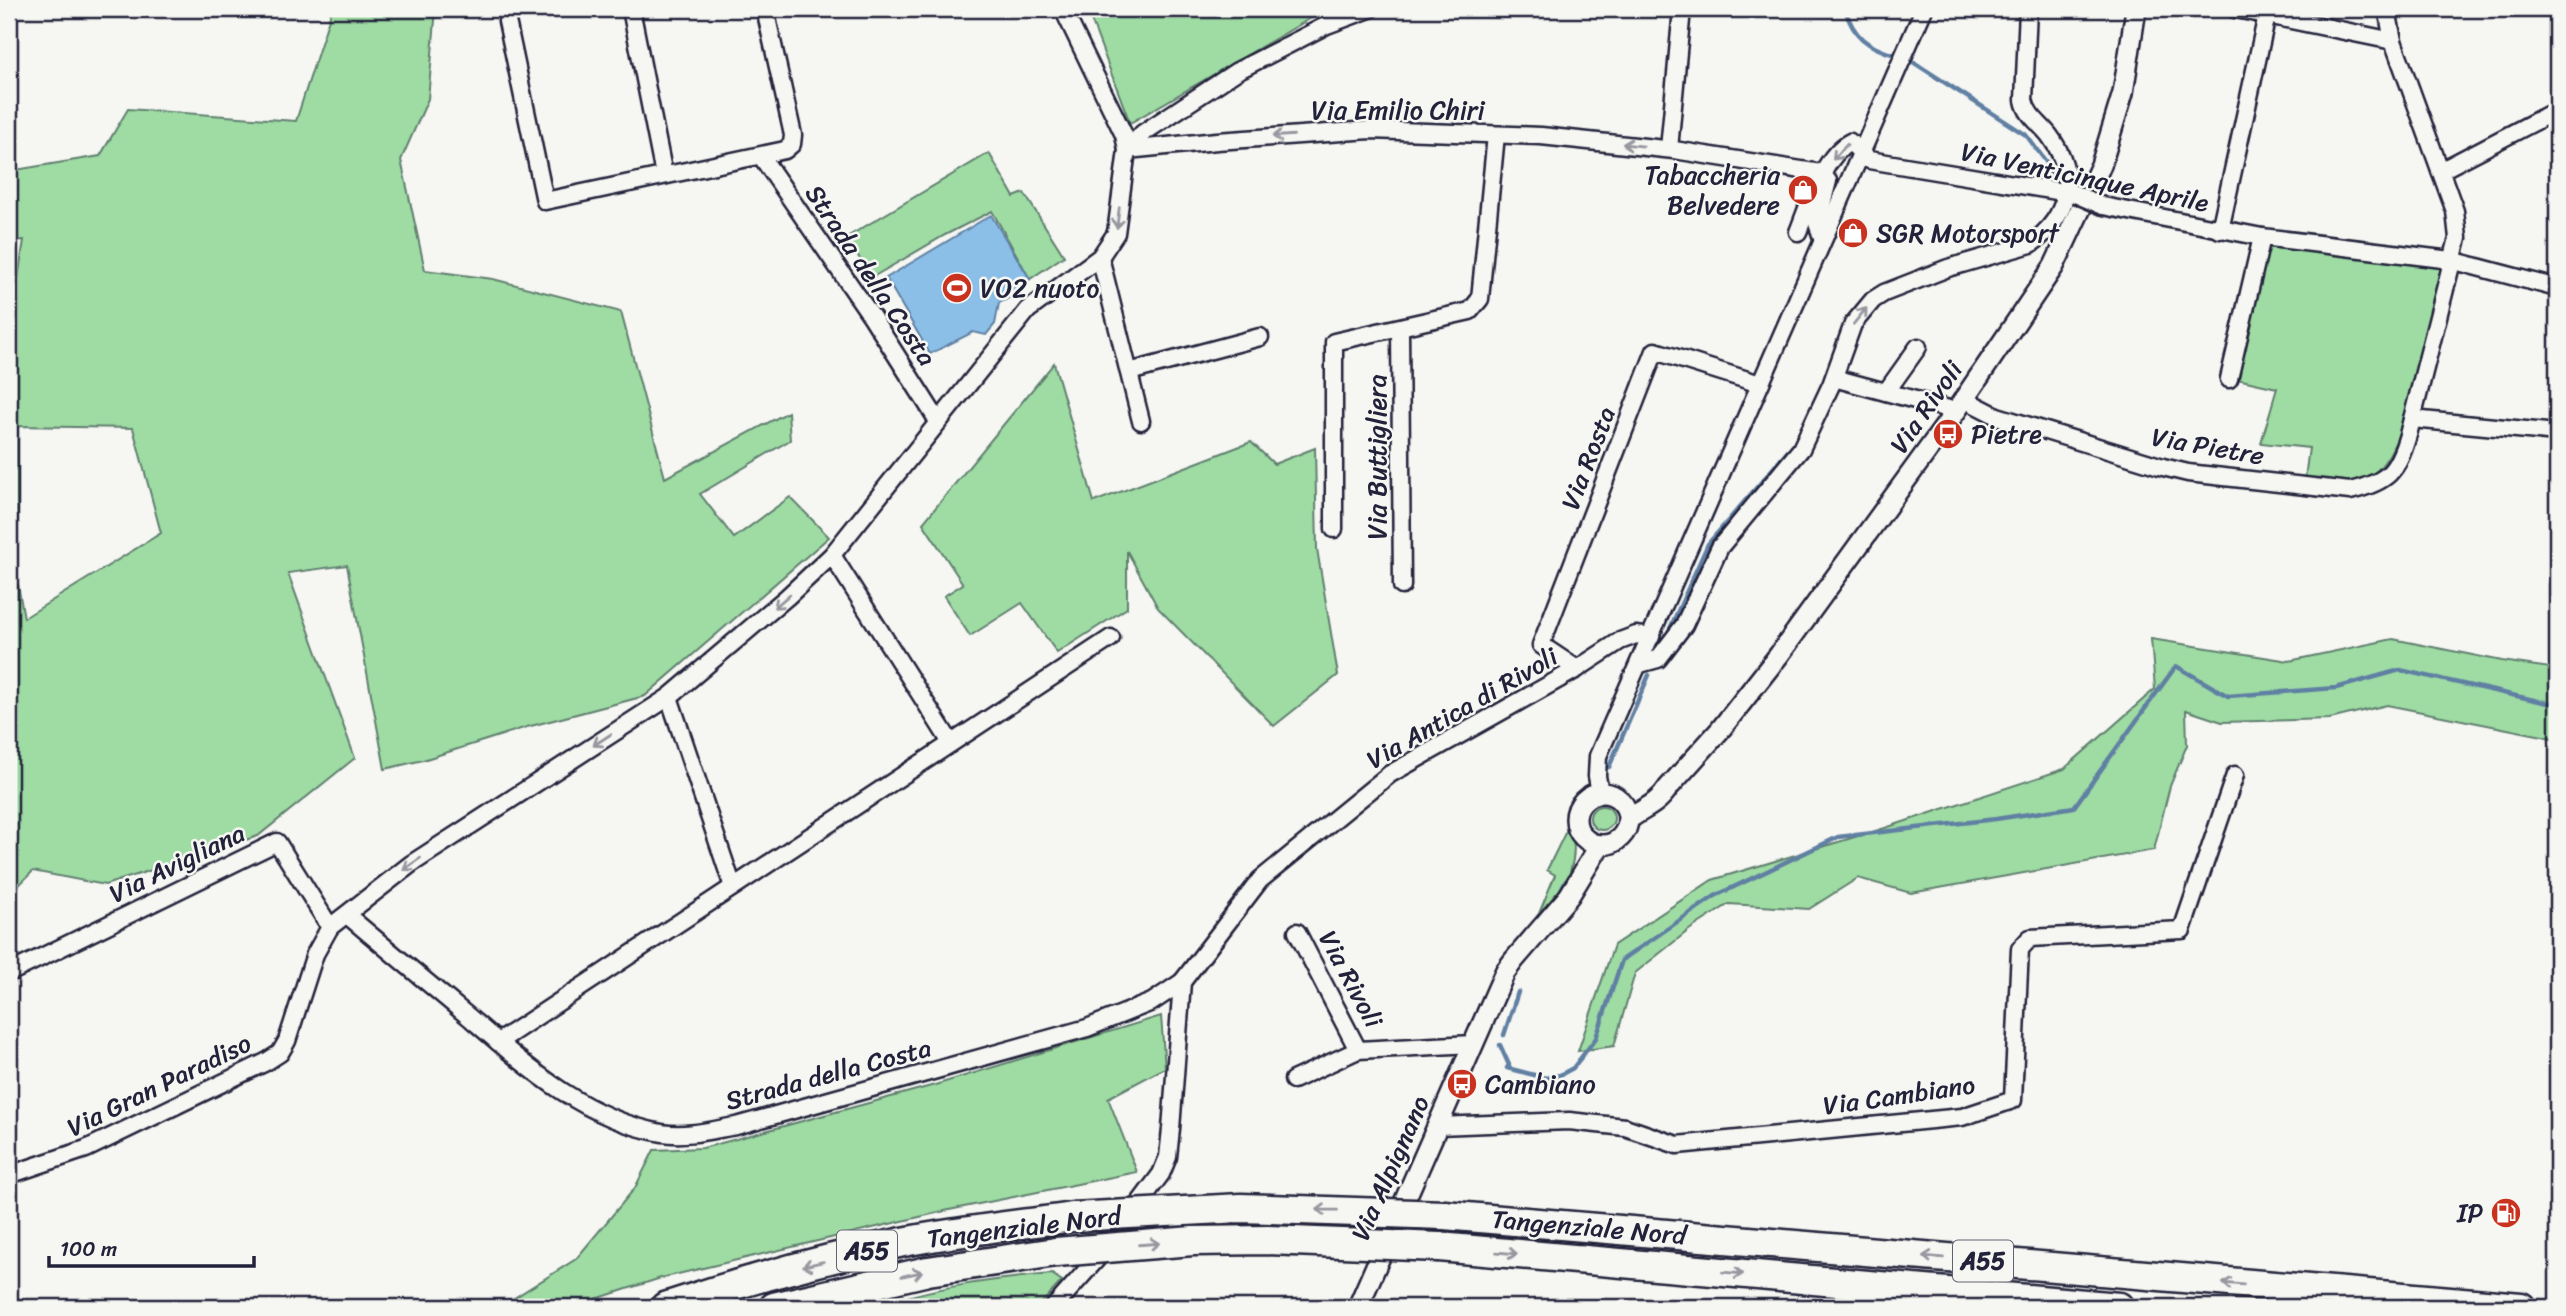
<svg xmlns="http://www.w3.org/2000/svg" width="2566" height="1316" viewBox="0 0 2566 1316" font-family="Sriracha,sans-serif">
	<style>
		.green { fill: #9edca3; stroke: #607f6f; stroke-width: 2 }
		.water { fill: #8bbfe8; stroke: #6180a3; stroke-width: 2 }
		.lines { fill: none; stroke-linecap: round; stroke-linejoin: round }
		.stream { stroke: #6180a3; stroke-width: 4.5 }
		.minor-casing { stroke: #22223b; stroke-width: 21 }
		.tertiary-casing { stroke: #22223b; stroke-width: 24 }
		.motorway-casing { stroke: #22223b; stroke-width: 33 }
		.minor { stroke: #f6f6f2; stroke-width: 16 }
		.tertiary { stroke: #f6f6f2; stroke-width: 19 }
		.motorway { stroke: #f6f6f2; stroke-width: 28 }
		.minor-bridge-casing { stroke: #22223b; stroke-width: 21; stroke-linecap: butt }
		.motorway-bridge-casing { stroke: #22223b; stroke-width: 33; stroke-linecap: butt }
		.minor-bridge { stroke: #f6f6f2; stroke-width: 16 }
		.motorway-bridge { stroke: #f6f6f2; stroke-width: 28 }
		.oneway { stroke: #9797a0 }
		.labels { text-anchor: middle; stroke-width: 5; stroke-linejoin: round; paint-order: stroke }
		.shield { fill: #f6f6f2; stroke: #626272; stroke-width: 2 }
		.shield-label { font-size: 24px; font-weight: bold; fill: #22223b }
		.street-label { font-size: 26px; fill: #22223b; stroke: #f6f6f2 }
		.poi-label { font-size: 26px; fill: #22223b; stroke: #f6f6f2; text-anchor: start }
	</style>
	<rect width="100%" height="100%" fill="#f6f6f2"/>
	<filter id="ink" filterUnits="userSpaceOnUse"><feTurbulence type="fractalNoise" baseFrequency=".0143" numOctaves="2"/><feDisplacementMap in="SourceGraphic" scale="14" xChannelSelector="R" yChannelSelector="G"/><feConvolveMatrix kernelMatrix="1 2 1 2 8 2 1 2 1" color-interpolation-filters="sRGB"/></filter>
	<g filter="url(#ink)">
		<g class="green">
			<path d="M332,9H436L428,99L401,160L425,270L493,279L621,312L665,478L788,412L790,440L700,494L734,538L790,497L829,537L645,696L527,727L423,760L385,769L347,565L288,573L355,758L258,836L105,885L33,871L9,895V587L18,585L24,618L161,533L133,428L17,426V521L9,505V336L24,240L9,241V171L100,156L128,109L296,121Z"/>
			<path d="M1087,9H1322L1323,11L1130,123Z"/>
			<path d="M989,153L1014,197L1024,193L1064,256L1030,279L992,211L945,235L871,278L847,237Z"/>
			<path d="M2270,238L2451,260L2397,439C2374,492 2355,482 2305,478L2309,448L2261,443L2277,388L2237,379Z"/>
			<path d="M1054,363L1094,502L1251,442L1274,464L1315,448L1317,549L1338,675L1274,726L1158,608L1127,551V608L1057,653L1022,603L970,636L944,596L963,584L923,523Z"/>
			<path d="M2151,639L2289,661L2393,639L2502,661L2557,669V739L2387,705L2330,719L2222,722L2186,710L2187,745L2170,786L2154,850L1911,893L1858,878L1809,909L1729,904L1689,930L1635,973L1614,1046L1578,1051L1614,945L1712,880L1885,828L2064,769L2155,689Z"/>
			<circle cx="1602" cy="818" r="12"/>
			<path d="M1570,823C1580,855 1570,893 1540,911L1555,875L1547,870Z"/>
			<path d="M1161,1016L1165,1068L1108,1098L1137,1172L949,1210L661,1278L571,1307H500L576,1259L635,1188L654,1150L703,1148L935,1085Z"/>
			<path d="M1052,1274L1062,1281L1038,1307H876C929,1287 996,1279 1052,1274Z"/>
		</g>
		<path class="water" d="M991,215L1030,279L1013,296L999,303L995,324L986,335L973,332L930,354L886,278Z"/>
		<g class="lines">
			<g class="stream">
				<path d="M1845,9C1853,36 1867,47 1895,55"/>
				<path d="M1910,60L2026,135L2047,163L2052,178"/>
				<path d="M1669,631L1708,544L1788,451"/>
				<path d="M1609,767L1649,675"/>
				<path d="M1557,897L1565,882"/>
				<path d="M1504,1035L1518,992"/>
				<path d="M1500,1045L1509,1065L1507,1068L1546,1078L1560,1075L1573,1068L1596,1038L1622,960L1715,896L1838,837L1996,819L2074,807L2176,666L2228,696L2336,688L2400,670L2557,705"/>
			</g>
			<g class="minor-casing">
				<g id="minor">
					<path d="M631,9L664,175"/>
					<path d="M1063,9L1124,135L1127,150"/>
					<path d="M2235,9L2267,15"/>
					<path d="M507,21L545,201L785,150L792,144L793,135L765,9"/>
					<path d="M1669,149L1682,9"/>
					<path d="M1127,150L1217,141L1370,130L1541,136L1674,150L1821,173"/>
					<path d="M761,156L872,317L938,421"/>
					<path d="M2440,171L2557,110"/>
					<path d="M1821,173L1828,181L1817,223L1822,238"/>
					<path d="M2103,206L2262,237L2451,260L2557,288"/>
					<path d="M2220,230L2267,15L2393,41"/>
					<path d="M1798,232C1809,205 1823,156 1850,142L1869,160L2075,194"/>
					<path d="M1100,257L1141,421"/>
					<path d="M1400,328L1402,586"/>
					<path d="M1129,372L1260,337"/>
					<path d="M1834,378L1956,411"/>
					<path d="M2229,379L2262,237"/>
					<path d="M1886,392L1918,347"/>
					<path d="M1964,399L1997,416L2163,467L2188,473L2350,491C2388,482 2397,472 2408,435L2458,238L2455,211L2393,41L2387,9"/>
					<path d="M2412,419L2557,433"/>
					<path d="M1334,529V342L1470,311L1480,299L1496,135"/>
					<path d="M832,555L951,743"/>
					<path d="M1640,664L1658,659L1684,625L1720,547L1801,449L1831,385L1853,324L1873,300L1884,293L1948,268L2031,244C2070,216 2078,174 2049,135C2040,123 2027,116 2024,100L2028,9"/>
					<path d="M1577,669L1541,645L1655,351L1760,384"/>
					<path d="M669,697L733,887"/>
					<path d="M1600,793L1597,776L1598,756L1924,9"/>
					<path d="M347,915C387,949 428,983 469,1017C527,1067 584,1119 662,1133C687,1137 712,1130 736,1126L1087,1028L1152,1002L1182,982"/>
					<path d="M1297,932L1358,1050L1473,1044"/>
					<path d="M9,973L277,842L330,927"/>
					<path d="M498,1042L1111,638"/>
					<path d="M1293,1080L1358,1050"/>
					<path d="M1438,1126L1569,1121L1625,1127L1677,1145L1962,1117L2013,1100L2020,949L2030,938L2182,930L2235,775"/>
					<path d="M9,1175L86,1149L266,1062L280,1053L287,1041L315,954L330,927L411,864L669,697L787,597L832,555L1028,310L1100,257L1116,233L1127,150L1143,133L1237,71L1327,25L1370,9"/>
					<path d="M1054,1307L1103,1252L1161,1174L1168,1157L1171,1129L1182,982L1260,880L1390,774L1577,669L1620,641L1636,635L1651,637"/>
				</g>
			</g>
			<g class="tertiary-casing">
				<g id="tertiary">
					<circle cx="1602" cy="819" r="26"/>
					<path d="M1629,819C1644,808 1658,804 1668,788L1720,730L1779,655L1956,411L2054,266L2101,165L2123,93L2136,9"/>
					<path d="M1358,1307L1505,972L1514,960L1569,896L1600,845"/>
				</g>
			</g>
			<g class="motorway-casing">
				<g id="motorway">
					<path d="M1444,1215L2521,1307"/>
					<path d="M1439,1247L2119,1307"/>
					<path d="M665,1307C743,1281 823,1259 903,1242C959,1231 1016,1225 1073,1217"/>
					<path d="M774,1307L928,1271L1056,1252"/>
				</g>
			</g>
			<use href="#minor" class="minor"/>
			<use href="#tertiary" class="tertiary"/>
			<use href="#motorway" class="motorway"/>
			<g class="minor-bridge-casing">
				<path id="minor-bridge" d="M2075,194L2103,206"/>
			</g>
			<g class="motorway-bridge-casing">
				<g id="motorway-bridge">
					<path d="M1073,1217L1241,1208L1444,1215"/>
					<path d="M1056,1252L1193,1241L1268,1240L1439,1247"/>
				</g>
			</g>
			<use href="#minor-bridge" class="minor-bridge"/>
			<use href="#motorway-bridge" class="motorway-bridge"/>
		</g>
		<defs><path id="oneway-shaft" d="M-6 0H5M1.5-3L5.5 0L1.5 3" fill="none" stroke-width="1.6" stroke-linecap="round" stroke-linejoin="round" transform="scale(1.75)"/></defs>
		<g class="oneway">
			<use href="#oneway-shaft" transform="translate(1283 136) rotate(176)"/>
			<use href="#oneway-shaft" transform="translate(1633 145) rotate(-174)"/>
			<use href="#oneway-shaft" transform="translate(1840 152) rotate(133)"/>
			<use href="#oneway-shaft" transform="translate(1118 218) rotate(97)"/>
			<use href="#oneway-shaft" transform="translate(1860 316) rotate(-51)"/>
			<use href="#oneway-shaft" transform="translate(782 601) rotate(139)"/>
			<use href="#oneway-shaft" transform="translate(602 740) rotate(147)"/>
			<use href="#oneway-shaft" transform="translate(412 864) rotate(145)"/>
			<use href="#oneway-shaft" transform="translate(1327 1210) rotate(-179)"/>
			<use href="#oneway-shaft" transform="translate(1149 1244) rotate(-4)"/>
			<use href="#oneway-shaft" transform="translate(1507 1253) rotate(5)"/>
			<use href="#oneway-shaft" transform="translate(1933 1257) rotate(-175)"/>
			<use href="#oneway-shaft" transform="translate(813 1264) rotate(167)"/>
			<use href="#oneway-shaft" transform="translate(1733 1273) rotate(5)"/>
			<use href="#oneway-shaft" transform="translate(912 1274) rotate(-13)"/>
			<use href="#oneway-shaft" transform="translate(2233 1284) rotate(-175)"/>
		</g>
	</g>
	<defs>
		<g id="shop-disc" transform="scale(1.575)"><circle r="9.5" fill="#c8321e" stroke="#f6f6f2"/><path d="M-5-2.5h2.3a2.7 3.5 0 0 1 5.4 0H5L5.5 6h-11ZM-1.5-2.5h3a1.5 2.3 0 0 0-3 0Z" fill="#fff"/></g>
		<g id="stadium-disc" transform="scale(1.575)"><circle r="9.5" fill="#c8321e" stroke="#f6f6f2"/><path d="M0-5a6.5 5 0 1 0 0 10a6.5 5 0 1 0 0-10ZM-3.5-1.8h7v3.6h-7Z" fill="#fff"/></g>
		<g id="bus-disc" transform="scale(1.575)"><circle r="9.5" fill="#c8321e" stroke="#f6f6f2"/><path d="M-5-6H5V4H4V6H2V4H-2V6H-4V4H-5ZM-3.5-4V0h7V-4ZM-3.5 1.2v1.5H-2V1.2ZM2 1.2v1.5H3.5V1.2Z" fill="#fff"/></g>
		<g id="fuel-disc" transform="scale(1.575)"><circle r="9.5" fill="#c8321e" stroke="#f6f6f2"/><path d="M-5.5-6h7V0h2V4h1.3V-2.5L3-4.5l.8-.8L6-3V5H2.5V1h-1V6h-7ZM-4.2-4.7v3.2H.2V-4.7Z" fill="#fff"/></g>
	</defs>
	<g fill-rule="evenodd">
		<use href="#shop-disc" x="1803" y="190"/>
		<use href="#shop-disc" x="1853" y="233"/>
		<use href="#stadium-disc" x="957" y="288"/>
		<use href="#bus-disc" x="1948" y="434"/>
		<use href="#bus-disc" x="1462" y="1084"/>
		<use href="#fuel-disc" x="2506" y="1213"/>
	</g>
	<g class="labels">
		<g class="shield">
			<rect x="837" y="1230.5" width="60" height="41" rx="5"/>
			<rect x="1953" y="1240.5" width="60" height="41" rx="5"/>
		</g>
		<g class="shield-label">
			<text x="867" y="1259">A55</text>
			<text x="1983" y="1269">A55</text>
		</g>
		<g class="street-label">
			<text x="1398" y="119">Via Emilio Chiri</text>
			<text transform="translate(2085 177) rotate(12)" y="9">Via Venticinque Aprile</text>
			<text transform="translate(871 275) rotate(56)" y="9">Strada della Costa</text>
			<text transform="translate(1926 407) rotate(-55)" y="9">Via Rivoli</text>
			<text transform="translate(2208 446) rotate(10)" y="9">Via Pietre</text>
			<text transform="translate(1377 457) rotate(-90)" y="9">Via Buttigliera</text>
			<text transform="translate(1588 458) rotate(-69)" y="9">Via Rosta</text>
			<text transform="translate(1462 708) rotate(-30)" y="9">Via Antica di Rivoli</text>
			<text transform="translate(177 863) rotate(-26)" y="9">Via Avigliana</text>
			<text transform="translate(1351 979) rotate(62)" y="9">Via Rivoli</text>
			<text transform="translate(828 1074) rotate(-15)" y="9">Strada della Costa</text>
			<text transform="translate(159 1085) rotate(-26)" y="9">Via Gran Paradiso</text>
			<text transform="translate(1899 1095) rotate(-8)" y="9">Via Cambiano</text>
			<text transform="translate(1390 1168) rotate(-66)" y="9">Via Alpignano</text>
			<text transform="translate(1024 1227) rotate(-7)" y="9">Tangenziale Nord</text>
			<text transform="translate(1589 1227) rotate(5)" y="9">Tangenziale Nord</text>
		</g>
		<g class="poi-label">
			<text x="1780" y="184" text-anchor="end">Tabaccheria<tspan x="1780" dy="30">Belvedere</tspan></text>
			<text x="1876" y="242">SGR Motorsport</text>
			<text x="980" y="297">VO2 nuoto</text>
			<text x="1971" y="443">Pietre</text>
			<text x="1485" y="1093">Cambiano</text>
			<text x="2483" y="1222" text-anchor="end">IP</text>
		</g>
	</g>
	<rect width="2566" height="1316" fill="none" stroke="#f6f6f2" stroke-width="35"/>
	<rect x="18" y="18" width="2531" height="1281" fill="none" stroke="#22223b" stroke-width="2.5" filter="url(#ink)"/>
	<path d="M49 1256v10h205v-10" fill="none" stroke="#22223b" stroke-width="3.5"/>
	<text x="60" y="1256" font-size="21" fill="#22223b" stroke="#f6f6f2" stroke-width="5" paint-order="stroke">100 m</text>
</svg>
